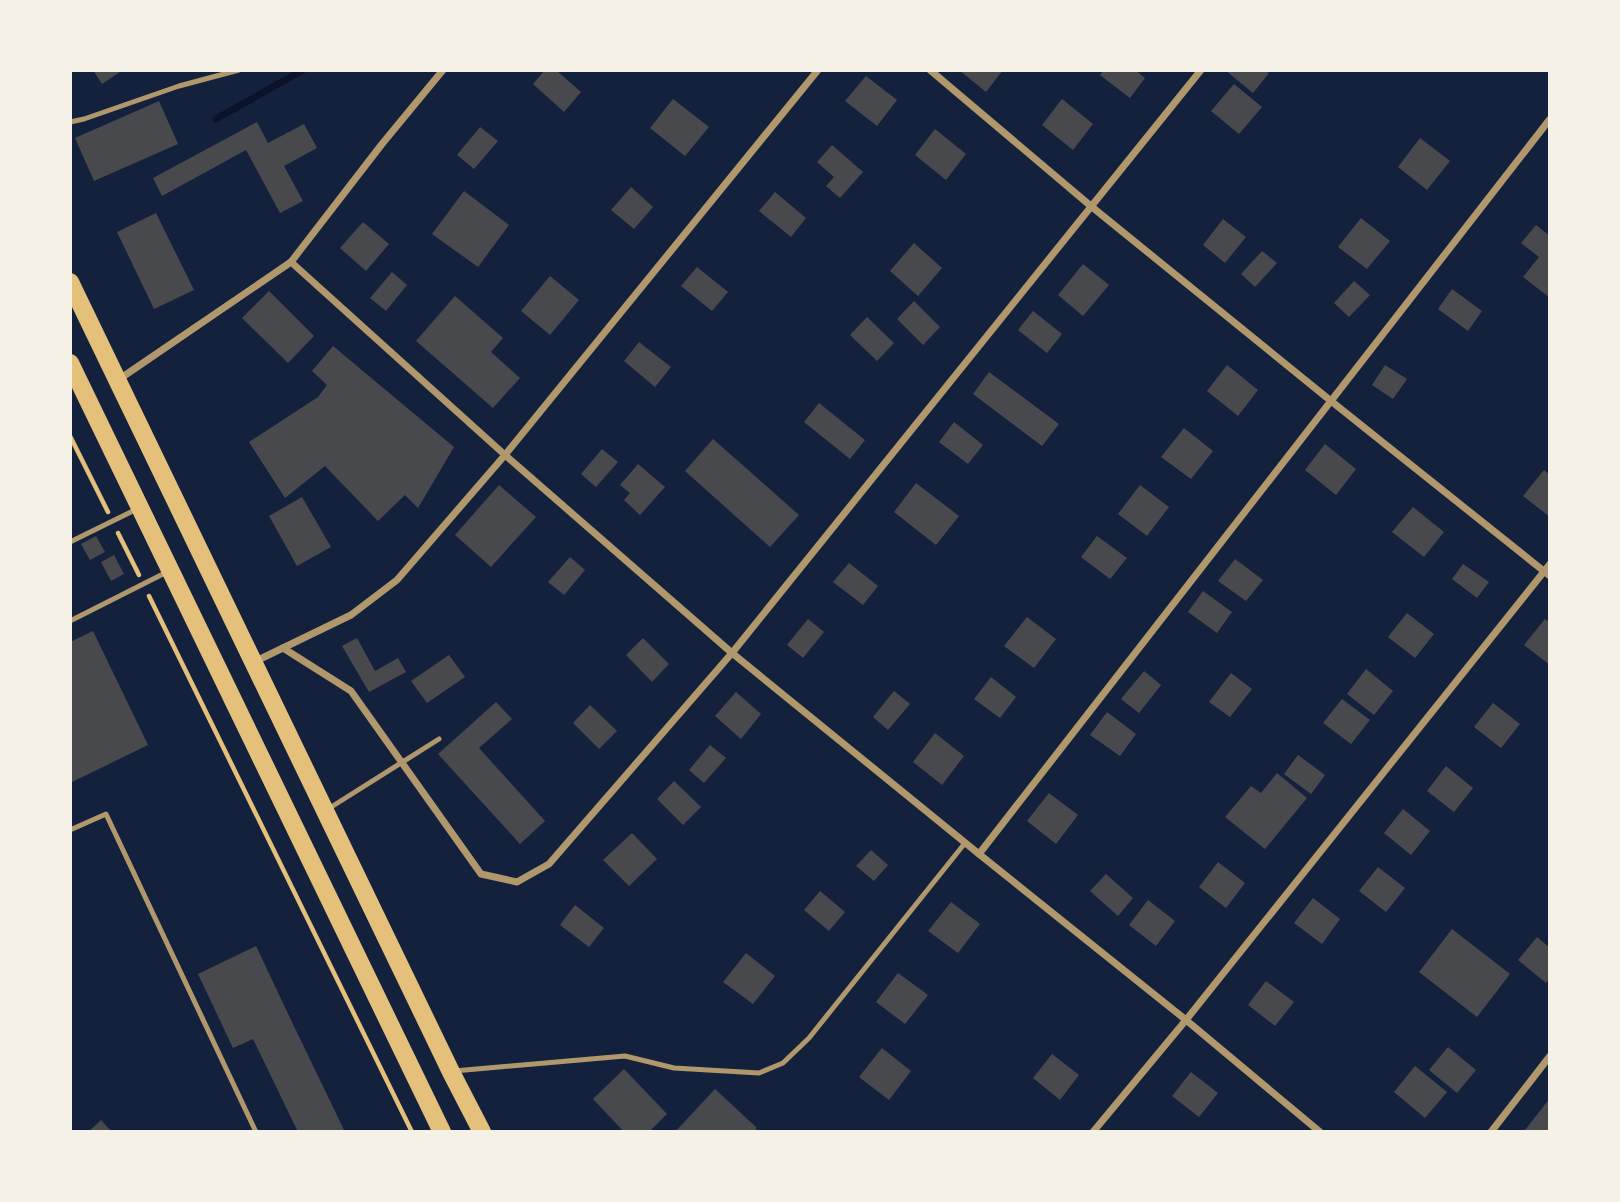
<svg xmlns="http://www.w3.org/2000/svg" width="1620" height="1202" viewBox="0 0 1620 1202" font-family="Rubik,sans-serif">
	<style>
		.lines { fill: none; stroke-linecap: round; stroke-linejoin: round }
		.stream { stroke: #0b132b; stroke-width: 7 }
		.building { fill: #48494c }
		.path { stroke: #e5c07b; stroke-width: 4.5 }
		.service { stroke: #b1986c; stroke-width: 5 }
		.minor { stroke: #b1986c; stroke-width: 7 }
		.primary { stroke: #e5c07b; stroke-width: 18 }
	</style>
	<rect width="100%" height="100%" fill="#14213d"/>
	<g class="lines">
		<path class="stream" d="M216,119L303,70"/>
	</g>
	<g class="building">
		<path d="M93,70H123L102,84Z"/>
		<path d="M545,70H556L581,92L564,112L533,84Z"/>
		<path d="M959,70H1003L986,92Z"/>
		<path d="M1104,70H1135L1145,78L1130,98L1100,75Z"/>
		<path d="M1225,70H1265L1269,73L1253,93Z"/>
		<path d="M866,76L897,100L877,126L845,101Z"/>
		<path d="M1234,84L1262,107L1239,134L1211,111Z"/>
		<path d="M673,99L709,127L685,156L650,128Z"/>
		<path d="M1062,99L1093,124L1073,150L1042,125Z"/>
		<path d="M159,101L178,144L94,181L75,138Z"/>
		<path d="M257,122L268,143L304,124L317,148L284,166L303,201L280,213L246,150L162,196L153,178Z"/>
		<path d="M480,127L498,141L474,169L457,155Z"/>
		<path d="M935,129L966,154L946,180L915,155Z"/>
		<path d="M1420,138L1450,161L1427,190L1398,167Z"/>
		<path d="M832,145L863,172L840,198L826,186L834,177L817,162Z"/>
		<path d="M631,187L653,207L634,229L611,210Z"/>
		<path d="M464,191L509,225L478,267L432,234Z"/>
		<path d="M775,192L806,218L791,237L759,211Z"/>
		<path d="M156,213L194,290L154,309L117,232Z"/>
		<path d="M1361,218L1390,241L1367,269L1338,247Z"/>
		<path d="M1223,219L1246,237L1225,263L1203,245Z"/>
		<path d="M363,222L389,244L366,271L340,248Z"/>
		<path d="M1536,225L1550,236V298L1523,277L1539,257L1521,243Z"/>
		<path d="M914,243L942,268L918,296L890,271Z"/>
		<path d="M1262,251L1277,263L1255,287L1241,274Z"/>
		<path d="M1083,264L1109,285L1083,316L1058,295Z"/>
		<path d="M697,267L728,292L712,311L681,286Z"/>
		<path d="M392,272L407,285L386,311L370,298Z"/>
		<path d="M550,276L579,300L550,335L521,311Z"/>
		<path d="M1354,281L1370,295L1349,317L1334,303Z"/>
		<path d="M1452,289L1482,311L1468,331L1438,309Z"/>
		<path d="M269,291L314,336L288,363L242,318Z"/>
		<path d="M455,296L503,338L491,352L520,378L493,408L416,341Z"/>
		<path d="M914,301L940,327L923,345L897,319Z"/>
		<path d="M1033,311L1062,334L1047,353L1018,330Z"/>
		<path d="M867,317L894,343L877,361L850,335Z"/>
		<path d="M639,342L671,367L655,387L624,361Z"/>
		<path d="M333,346L454,447L418,508L405,495L378,521L325,466L285,498L249,442L318,397L327,385L312,371Z"/>
		<path d="M1227,365L1258,390L1238,416L1207,391Z"/>
		<path d="M1385,365L1407,379L1393,399L1372,385Z"/>
		<path d="M989,372L1059,424L1042,446L973,394Z"/>
		<path d="M819,403L865,440L850,459L804,422Z"/>
		<path d="M954,422L983,445L968,464L939,442Z"/>
		<path d="M1184,428L1213,451L1191,479L1161,457Z"/>
		<path d="M713,439L799,515L770,547L685,471Z"/>
		<path d="M1325,444L1356,469L1336,495L1305,470Z"/>
		<path d="M602,449L618,462L596,487L581,474Z"/>
		<path d="M638,464L665,487L640,515L624,500L630,493L620,485Z"/>
		<path d="M1544,470L1550,475V517L1523,496Z"/>
		<path d="M916,483L959,516L936,545L894,512Z"/>
		<path d="M499,485L536,517L491,567L455,535Z"/>
		<path d="M1140,485L1169,507L1147,536L1118,514Z"/>
		<path d="M302,497L331,547L297,566L269,516Z"/>
		<path d="M1413,507L1444,532L1424,557L1392,532Z"/>
		<path d="M96,536L105,552L90,560L81,544Z"/>
		<path d="M1097,536L1127,558L1110,579L1081,557Z"/>
		<path d="M114,555L124,574L111,581L101,562Z"/>
		<path d="M570,557L585,570L564,595L548,582Z"/>
		<path d="M1235,559L1263,580L1246,601L1218,581Z"/>
		<path d="M849,563L878,586L863,605L833,582Z"/>
		<path d="M1463,564L1489,582L1477,598L1452,579Z"/>
		<path d="M1203,591L1232,612L1217,633L1188,612Z"/>
		<path d="M1407,613L1434,634L1415,658L1388,637Z"/>
		<path d="M1027,617L1056,639L1034,668L1004,646Z"/>
		<path d="M808,619L824,632L803,658L787,645Z"/>
		<path d="M1545,619L1550,623V665L1524,645Z"/>
		<path d="M93,631L148,745L70,783V642Z"/>
		<path d="M357,638L375,671L398,658L406,672L369,692L342,646Z"/>
		<path d="M643,638L669,664L652,682L626,655Z"/>
		<path d="M449,655L465,677L427,703L411,681Z"/>
		<path d="M1366,669L1393,691L1374,715L1347,694Z"/>
		<path d="M1144,671L1161,685L1139,713L1121,699Z"/>
		<path d="M1231,673L1252,689L1230,717L1209,702Z"/>
		<path d="M991,677L1016,697L1000,718L974,699Z"/>
		<path d="M894,691L910,704L888,730L873,717Z"/>
		<path d="M736,692L761,714L741,739L715,716Z"/>
		<path d="M1342,699L1370,720L1351,744L1323,723Z"/>
		<path d="M496,702L512,719L479,748L545,821L520,844L438,754Z"/>
		<path d="M1493,703L1520,724L1501,748L1474,727Z"/>
		<path d="M590,705L617,731L599,749L573,723Z"/>
		<path d="M1107,712L1136,734L1120,756L1090,735Z"/>
		<path d="M935,733L964,756L942,785L913,762Z"/>
		<path d="M710,745L726,758L704,783L689,770Z"/>
		<path d="M1298,755L1325,775L1311,794L1284,774Z"/>
		<path d="M1446,766L1473,788L1454,812L1427,791Z"/>
		<path d="M1277,773L1307,798L1265,849L1225,817L1251,786L1261,793Z"/>
		<path d="M674,781L701,807L683,825L657,799Z"/>
		<path d="M1049,793L1078,815L1056,844L1027,821Z"/>
		<path d="M1403,809L1430,831L1411,855L1384,833Z"/>
		<path d="M632,833L657,859L629,886L603,860Z"/>
		<path d="M871,850L888,865L874,881L856,866Z"/>
		<path d="M1218,862L1245,883L1226,908L1199,887Z"/>
		<path d="M1378,867L1405,888L1386,912L1359,891Z"/>
		<path d="M1106,874L1133,898L1118,916L1090,891Z"/>
		<path d="M820,891L845,912L829,931L804,910Z"/>
		<path d="M1313,898L1340,919L1322,944L1294,923Z"/>
		<path d="M1148,900L1175,921L1156,946L1129,925Z"/>
		<path d="M951,902L980,924L958,953L928,931Z"/>
		<path d="M575,905L604,928L589,947L560,925Z"/>
		<path d="M1452,929L1510,974L1477,1017L1419,972Z"/>
		<path d="M1537,937L1550,948V978L1546,983L1518,960Z"/>
		<path d="M256,946L291,1020L345,1132H298L253,1039L233,1048L198,974Z"/>
		<path d="M746,953L775,976L753,1004L723,982Z"/>
		<path d="M898,973L928,995L905,1024L876,1002Z"/>
		<path d="M1266,981L1294,1002L1275,1026L1248,1005Z"/>
		<path d="M1448,1047L1476,1070L1457,1093L1429,1070Z"/>
		<path d="M882,1048L911,1071L889,1100L859,1077Z"/>
		<path d="M1052,1054L1079,1075L1060,1100L1033,1078Z"/>
		<path d="M1415,1066L1447,1092L1425,1118L1394,1092Z"/>
		<path d="M624,1069L667,1114L649,1132H624L593,1099Z"/>
		<path d="M1191,1072L1218,1093L1199,1117L1172,1096Z"/>
		<path d="M715,1089L757,1128L754,1132H675Z"/>
		<path d="M1550,1098V1132H1528L1525,1130Z"/>
		<path d="M101,1120L112,1132H88Z"/>
	</g>
	<g class="lines">
		<g class="path">
			<path d="M70,436L108,512"/>
			<path d="M118,533L139,575"/>
			<path d="M149,596L412,1132"/>
		</g>
		<g class="service">
			<path d="M70,122L84,119L179,86L239,70"/>
			<path d="M70,542L137,509"/>
			<path d="M70,621L167,572"/>
			<path d="M328,809L439,739"/>
			<path d="M70,830L106,814L256,1132"/>
			<path d="M454,1071L625,1056L674,1068L759,1073L783,1063L809,1038L965,843"/>
		</g>
		<g class="minor">
			<path d="M930,70L1092,207L1331,401L1550,576"/>
			<path d="M291,262L382,144L443,70"/>
			<path d="M118,380L291,262L505,455L732,653L979,854L1186,1020L1320,1132"/>
			<path d="M283,648L351,691L481,874L517,882L549,864L732,653L1201,70"/>
			<path d="M254,662L351,615L397,580L505,455L818,70"/>
			<path d="M979,854L1550,119"/>
			<path d="M1093,1132L1186,1020L1550,564"/>
			<path d="M1491,1132L1550,1056"/>
		</g>
		<g class="primary">
			<path d="M70,282L451,1072L482,1132"/>
			<path d="M70,363L442,1132"/>
		</g>
	</g>
	<rect width="1620" height="1202" fill="none" stroke="#f6f1e7" stroke-width="144"/>
</svg>
